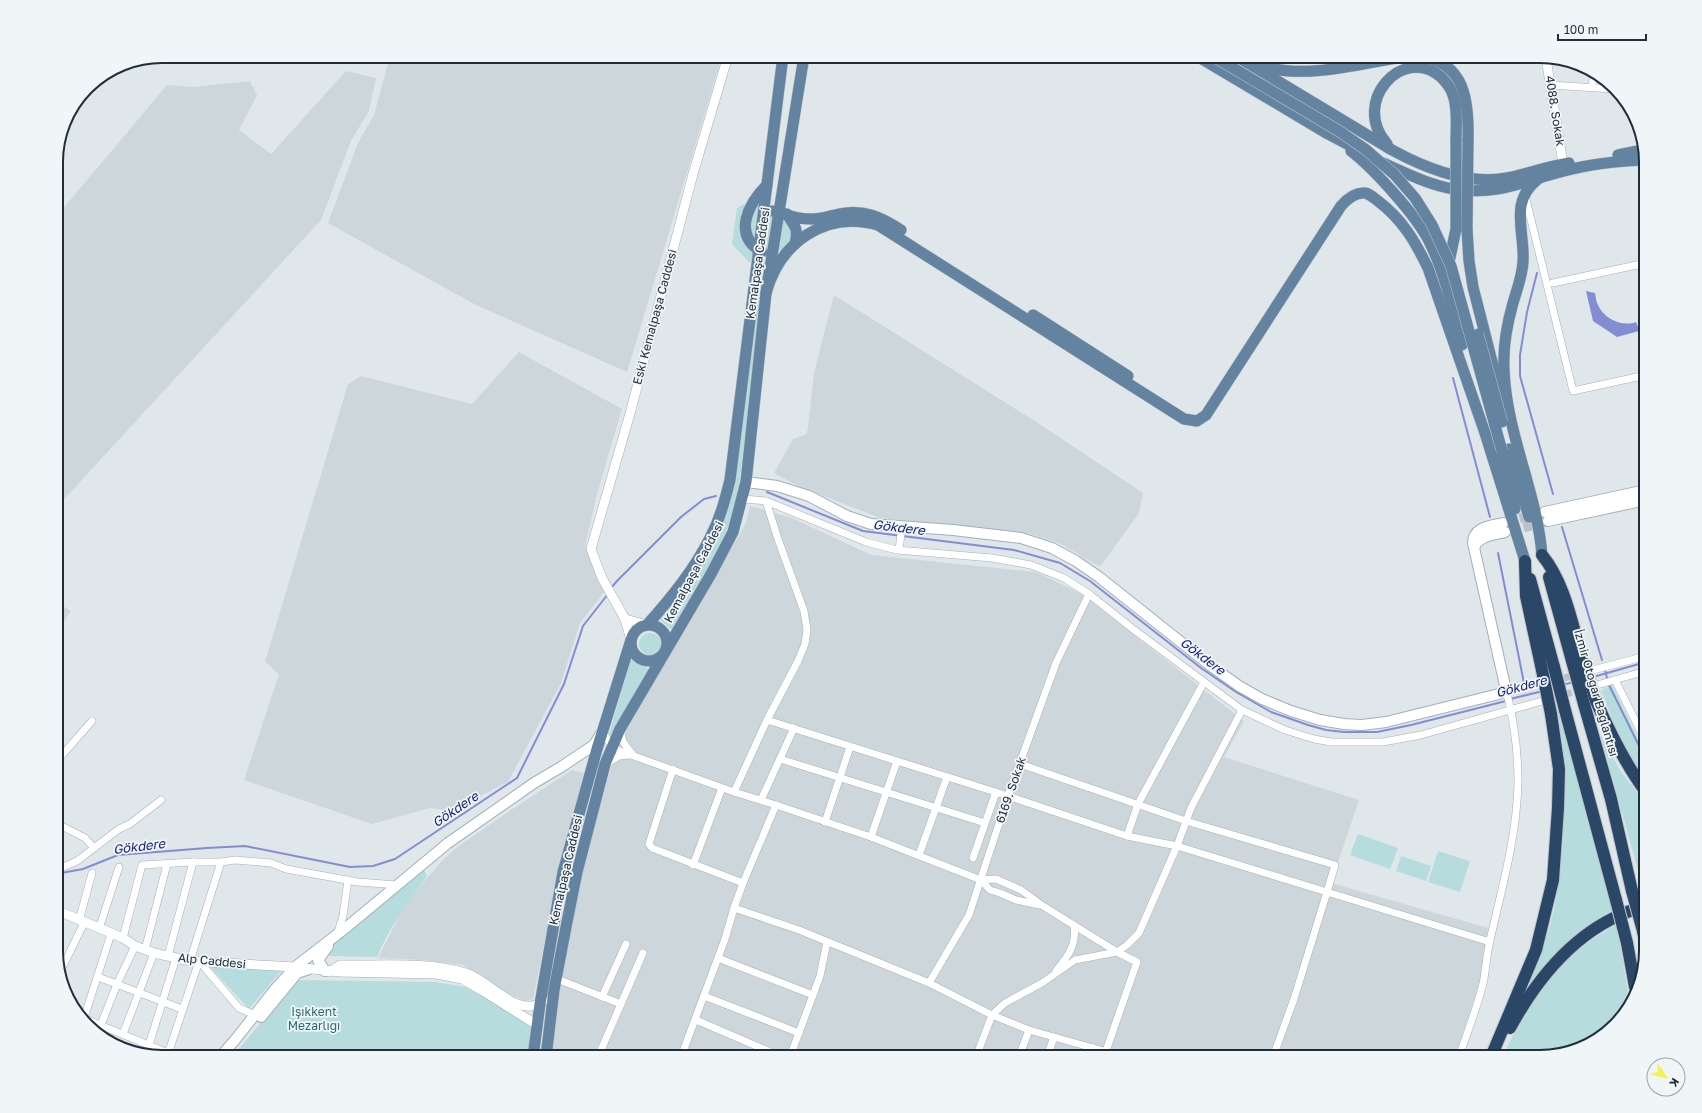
<svg xmlns="http://www.w3.org/2000/svg" width="1702" height="1113" viewBox="0 0 1702 1113" font-family="'Golos Text',sans-serif">
	<style>
		.built { fill: #cdd7db }
		.green { fill: #b7dcdd }
		.water { fill: #858dd2 }
		.lines { fill: none; stroke-linecap: round; stroke-linejoin: round }
		.stream { stroke: #858dd2; stroke-width: 2 }
		.minor-tunnel { stroke: #b9c2c8; stroke-width: 7; stroke-dasharray: 7 3.5; stroke-linecap: butt }
		.secondary-tunnel { stroke: #b9c2c8; stroke-width: 10; stroke-dasharray: 10 5; stroke-linecap: butt }
		.minor-casing { stroke: #a6b0b6; stroke-width: 8 }
		.tertiary-casing { stroke: #a6b0b6; stroke-width: 10 }
		.secondary-casing { stroke: #a0b0ba; stroke-width: 12 }
		.primary-casing { stroke: #c1c4c8; stroke-width: 12 }
		.motorway-casing { stroke: #c1c4c8; stroke-width: 14 }
		.minor { stroke: #fff; stroke-width: 7 }
		.tertiary { stroke: #fff; stroke-width: 9 }
		.secondary { stroke: #fff; stroke-width: 10 }
		.primary { stroke: #6383a1; stroke-width: 11 }
		.motorway { stroke: #2b4768; stroke-width: 12 }
		.primary-bridge-casing { stroke: #c1c4c8; stroke-width: 12; stroke-linecap: butt }
		.motorway-bridge-casing { stroke: #c1c4c8; stroke-width: 14; stroke-linecap: butt }
		.primary-bridge { stroke: #6383a1; stroke-width: 11 }
		.motorway-bridge { stroke: #2b4768; stroke-width: 12 }
		.labels { text-anchor: middle; stroke-width: 3.5; stroke-linejoin: round; paint-order: stroke }
		.street-label { font-size: 12px; fill: #202e3b; stroke: #f0f6f7 }
		.park-label { font-size: 12px; fill: #296973; stroke: #f0f6f7 }
		.water-label { font-size: 13px; font-style: italic; fill: #192278; stroke: #f0f6f7 }
		.rim { fill: none; stroke: #202e3b; stroke-width: 2 }
	</style>
	<rect width="100%" height="100%" fill="#dfe7eb"/>
	<g class="built">
		<path d="M390,56H722L627,372L476,305L328,223L358,143L374,115Z"/>
		<path d="M346,71L376,78L369,111L351,141L321,220L56,508V217L167,85L194,87L250,81L257,95L239,130L271,154Z"/>
		<path d="M834,295L1038,423L1143,493L1139,513L1100,567L1059,543L1031,534L880,518L798,486L774,473L793,439L807,434L814,374L822,341Z"/>
		<path d="M519,352L622,409L597,494L585,546L605,591L580,623L561,683L508,782L451,811L430,808L372,824L244,780L279,674L265,662L348,384L361,376L472,404Z"/>
		<path d="M750,506L792,518L871,555L1036,572L1080,593L1244,721L1224,757L1359,800L1331,883L1488,928L1481,979L1455,1057H550L570,923L589,842L611,767L624,732L746,523Z"/>
		<path d="M56,602L71,611L56,633Z"/>
		<path d="M572,770L584,773L565,844L533,999L525,1001L488,984L464,965L423,960L378,958L405,904L441,862L456,848L502,816Z"/>
	</g>
	<g class="green">
		<path d="M761,198L755,237L753,239L747,227Z"/>
		<path d="M746,203L754,251L751,262H749L732,244L737,208Z"/>
		<path d="M773,216L768,250H767L763,249L768,218Z"/>
		<path d="M782,217L789,222L793,238L783,251L777,252Z"/>
		<path d="M762,259H767L738,495L728,528L719,549L672,630L659,619C691,587 720,535 733,492Z"/>
		<circle cx="650" cy="644" r="11"/>
		<path d="M631,659L649,669L636,690L612,735L609,734Z"/>
		<path d="M1612,685L1646,755V782L1625,753L1601,690Z"/>
		<path d="M1558,705L1612,910C1571,936 1545,962 1518,1003C1530,976 1544,948 1552,918C1562,879 1565,823 1563,782C1562,757 1558,731 1556,706Z"/>
		<path d="M1600,733L1621,772L1646,803V899Z"/>
		<path d="M1358,834L1398,848L1390,869L1350,855Z"/>
		<path d="M1438,851L1470,861L1460,892L1428,882Z"/>
		<path d="M1401,856L1431,866L1426,881L1396,871Z"/>
		<path d="M424,870L427,876C409,901 389,927 377,957L330,956L325,953L328,948L373,907Z"/>
		<path d="M1617,924L1630,1005L1628,1010L1593,1043L1541,1057H1503C1517,1021 1549,975 1579,949C1590,940 1605,932 1617,924Z"/>
		<path d="M208,965L282,970L249,1009Z"/>
		<path d="M297,980L435,982L473,988L534,1027L528,1057H232Z"/>
	</g>
	<path class="water" d="M1586,291L1595,293C1596,297 1596,302 1598,305C1604,319 1622,327 1636,322L1639,329V331L1617,337L1593,321Z"/>
	<g class="lines">
		<g class="stream">
			<path d="M1537,273L1527,312L1520,355V376L1553,494"/>
			<path d="M1453,378L1490,517"/>
			<path d="M767,492L863,531L1014,550L1060,563L1090,581L1201,668L1236,692L1271,712L1308,725L1326,730L1344,732H1377L1411,725L1506,701"/>
			<path d="M1562,527L1602,660"/>
			<path d="M1498,553L1524,683"/>
			<path d="M611,588L617,581L681,517L704,499L716,496"/>
			<path d="M1605,670L1607,678"/>
			<path d="M1593,677L1646,662"/>
			<path d="M1562,685L1574,682"/>
			<path d="M1609,685L1646,760"/>
			<path d="M1510,699L1543,691"/>
			<path d="M56,874L83,869L118,855L207,848L245,846L350,867L373,866L395,859L517,778L564,684L583,626L608,594"/>
		</g>
		<g class="minor-tunnel">
			<path d="M1554,681L1579,674"/>
			<path d="M1545,701L1582,689"/>
		</g>
		<g class="secondary-tunnel">
			<path d="M1505,522L1536,514"/>
			<path d="M1509,531L1546,522"/>
		</g>
		<g class="minor-casing">
			<g id="minor">
				<path d="M1550,85L1613,89"/>
				<path d="M1592,87L1594,72"/>
				<path d="M1525,195L1573,391L1646,375"/>
				<path d="M1553,283L1646,263"/>
				<path d="M743,499L766,501L866,542L897,550L992,558L1031,565L1064,578L1089,594L1133,629L1242,710L1285,730L1314,739L1331,742H1383L1421,735L1542,701"/>
				<path d="M899,550L902,526"/>
				<path d="M1593,670L1646,656"/>
				<path d="M1615,680L1646,742"/>
				<path d="M1597,685L1646,671"/>
				<path d="M767,720L1008,796L1127,836L1177,846L1327,892L1335,865L1186,821L1020,764"/>
				<path d="M620,729L623,742L633,755"/>
				<path d="M603,732L612,747L620,751L734,792L776,805L871,837L981,880L996,879L1021,890L1043,906L1117,952L1137,962L1106,1051"/>
				<path d="M780,759L985,823"/>
				<path d="M56,762L92,721"/>
				<path d="M606,764L619,756L629,755"/>
				<path d="M673,769L649,844L652,848L743,883"/>
				<path d="M734,792L767,720L798,661L805,644L807,630L804,611L778,539L766,501"/>
				<path d="M761,800L794,728"/>
				<path d="M825,822L850,747"/>
				<path d="M56,823L85,838L94,848"/>
				<path d="M1127,836L1138,804L1204,682"/>
				<path d="M871,837L897,761"/>
				<path d="M919,855L947,777"/>
				<path d="M973,858L996,792"/>
				<path d="M693,865L722,788"/>
				<path d="M56,868H61L77,861L119,829L130,824L161,800"/>
				<path d="M981,880L990,890L1000,893L1016,900L1039,905"/>
				<path d="M734,908L799,930L929,983L992,1015L1029,1030L1125,1057"/>
				<path d="M79,921L92,873"/>
				<path d="M99,929L119,867"/>
				<path d="M337,935L343,916L348,880"/>
				<path d="M123,938L142,865L193,862"/>
				<path d="M145,950L167,864"/>
				<path d="M168,956L193,862H221L235,860L271,863L286,869L358,882L397,885"/>
				<path d="M718,958L813,995"/>
				<path d="M190,961L221,862"/>
				<path d="M1056,971C1068,956 1077,945 1074,925"/>
				<path d="M60,972L84,923"/>
				<path d="M98,977L182,1009"/>
				<path d="M557,979L621,1004L643,953"/>
				<path d="M929,983L969,915L1008,796L1056,663L1089,594"/>
				<path d="M704,996L799,1033"/>
				<path d="M602,997L626,944"/>
				<path d="M83,1018L168,1053"/>
				<path d="M84,1018L111,934"/>
				<path d="M696,1020L782,1057"/>
				<path d="M101,1025L117,984L135,946"/>
				<path d="M123,1034L154,953"/>
				<path d="M149,1045L176,958"/>
				<path d="M167,1057L199,961L239,1008L255,1015"/>
				<path d="M598,1057L621,1004"/>
				<path d="M681,1057L725,939L734,908L743,883L776,805"/>
				<path d="M790,1057L820,976L827,942"/>
				<path d="M976,1057L992,1015L1005,1003L1042,983L1075,960L1117,952L1127,945L1139,933L1177,846L1191,808L1242,710"/>
				<path d="M1019,1057L1029,1030"/>
				<path d="M1047,1057L1054,1037"/>
				<path d="M1091,1057L1094,1048"/>
				<path d="M1273,1057L1294,999L1327,892L1490,942"/>
				<path d="M1459,1057C1467,1033 1479,1003 1484,979C1486,966 1487,953 1490,940C1502,888 1517,836 1518,782C1518,751 1514,720 1506,690L1516,691L1538,685"/>
			</g>
		</g>
		<g class="tertiary-casing">
			<g id="tertiary">
				<path d="M1546,58L1563,164"/>
				<path d="M625,619L647,625"/>
				<path d="M631,640L625,619L602,578L591,549L631,410L693,174L728,56"/>
				<path d="M56,910L123,938L135,946L154,953L190,961L295,967L340,972L437,974L462,979L483,991L537,1025"/>
				<path d="M329,972L340,965C381,966 426,961 466,973C488,979 520,1022 544,1000"/>
			</g>
		</g>
		<g class="secondary-casing">
			<g id="secondary">
				<path d="M746,482L777,486L809,496L847,516L871,524L953,530L1021,538L1052,548L1076,561L1099,577L1211,666L1239,686L1262,699L1291,711L1320,720L1344,724L1362,725L1386,722L1499,694L1506,690L1473,543C1473,527 1490,526 1503,523"/>
				<path d="M1545,512L1646,490"/>
				<path d="M1548,521L1646,500"/>
				<path d="M1474,548C1477,536 1495,535 1505,532"/>
				<path d="M325,971L318,960L328,946"/>
				<path d="M261,1017L297,973L309,969"/>
				<path d="M220,1057L235,1040L276,988L295,967L348,926L448,843L534,783L561,767L594,745L600,735"/>
			</g>
		</g>
		<g class="primary-casing">
			<g id="primary">
				<path d="M1197,56L1328,134L1364,153"/>
				<path d="M1236,56L1392,150C1425,168 1469,185 1507,178C1528,174 1548,166 1569,163"/>
				<path d="M1420,56C1466,63 1469,102 1468,141"/>
				<path d="M1260,66C1310,80 1359,63 1409,56"/>
				<path d="M1387,144C1350,102 1403,44 1441,77C1446,82 1451,88 1453,95C1458,109 1456,126 1456,141"/>
				<path d="M1351,151C1374,169 1416,215 1429,241C1445,273 1453,310 1462,345"/>
				<path d="M1618,155L1643,150"/>
				<path d="M1383,163C1406,173 1429,185 1454,189C1497,196 1524,181 1564,171C1590,164 1619,161 1645,160"/>
				<path d="M1537,180C1509,202 1525,232 1523,262C1522,277 1517,289 1513,303C1507,324 1503,348 1504,369C1506,433 1537,492 1542,555"/>
				<path d="M772,211C778,211 781,213 787,215C795,218 804,219 812,219C821,219 830,216 839,214C864,209 881,217 901,230"/>
				<path d="M787,214C794,226 799,227 795,244"/>
				<path d="M1467,229L1469,261L1473,287L1500,393"/>
				<path d="M762,252C732,235 748,204 767,185"/>
				<path d="M1448,267L1456,229"/>
				<path d="M766,293C780,242 826,210 878,225L1184,419L1197,421L1206,415L1341,206C1347,199 1355,192 1365,193C1370,194 1374,198 1378,201C1402,219 1415,241 1428,268L1485,433L1525,561"/>
				<path d="M1033,315L1128,376"/>
				<path d="M1509,449L1529,517"/>
				<path d="M1502,451L1515,509"/>
				<circle cx="649" cy="643" r="18"/>
				<path d="M647,625C671,598 694,570 710,538C720,519 725,500 730,480L783,56"/>
				<path d="M533,1057L540,1004L563,872L597,749L631,640"/>
				<path d="M546,1057L554,990L566,927L577,872L605,764L620,729L711,574L733,532L746,482L766,293L804,56"/>
			</g>
		</g>
		<g class="motorway-casing">
			<g id="motorway">
				<path d="M1542,555C1565,583 1572,624 1582,658"/>
				<path d="M1525,561L1526,596L1542,670"/>
				<path d="M1549,577L1572,661"/>
				<path d="M1530,579L1554,667"/>
				<path d="M1596,701C1610,733 1625,764 1646,792"/>
				<path d="M1584,704L1611,799L1632,891"/>
				<path d="M1565,710L1616,900"/>
				<path d="M1643,931L1646,946"/>
				<path d="M1627,943L1635,987"/>
				<path d="M1510,1028C1540,973 1583,922 1646,906"/>
				<path d="M1491,1057L1536,950L1553,880L1558,808L1559,769L1551,714"/>
			</g>
		</g>
		<use href="#minor" class="minor"/>
		<use href="#tertiary" class="tertiary"/>
		<use href="#secondary" class="secondary"/>
		<use href="#primary" class="primary"/>
		<use href="#motorway" class="motorway"/>
		<g class="primary-bridge-casing">
			<g id="primary-bridge">
				<path d="M1213,56L1339,131L1365,149L1394,174L1415,198L1432,225L1451,266L1502,451"/>
				<path d="M1456,229V141"/>
				<path d="M1467,229L1468,141"/>
				<path d="M1478,334L1502,422"/>
			</g>
		</g>
		<g class="motorway-bridge-casing">
			<g id="motorway-bridge">
				<path d="M1582,658L1596,701"/>
				<path d="M1572,661L1584,704"/>
				<path d="M1554,667L1565,710"/>
				<path d="M1542,670L1551,714"/>
				<path d="M1632,891L1643,931"/>
				<path d="M1616,900L1627,943"/>
			</g>
		</g>
		<use href="#primary-bridge" class="primary-bridge"/>
		<use href="#motorway-bridge" class="motorway-bridge"/>
	</g>
	<g class="labels">
		<g class="street-label">
			<text transform="translate(1555 111) rotate(81)" y="4">4088. Sokak</text>
			<text transform="translate(758 263) rotate(-82)" y="4">Kemalpaşa Caddesi</text>
			<text transform="translate(655 317) rotate(-75)" y="4">Eski Kemalpaşa Caddesi</text>
			<text transform="translate(694 572) rotate(-62)" y="4">Kemalpaşa Caddesi</text>
			<text transform="translate(1596 693) rotate(74)" y="4">İzmir Otogar Bağlantısı</text>
			<text transform="translate(1011 790) rotate(-71)" y="4">6169. Sokak</text>
			<text transform="translate(566 870) rotate(-77)" y="4">Kemalpaşa Caddesi</text>
			<text transform="translate(212 961) rotate(6)" y="4">Alp Caddesi</text>
		</g>
		<g class="park-label">
			<text x="314" y="1016">Işıkkent<tspan x="314" dy="14">Mezarlığı</tspan></text>
		</g>
		<g class="water-label">
			<text transform="translate(899 527) rotate(7)" y="5">Gökdere</text>
			<text transform="translate(1203 656) rotate(37)" y="5">Gökdere</text>
			<text transform="translate(1521 686) rotate(-15)" y="5">Gökdere</text>
			<text transform="translate(455 809) rotate(-34)" y="5">Gökdere</text>
			<text transform="translate(139 846) rotate(-7)" y="5">Gökdere</text>
		</g>
	</g>
	<path d="M0 0H1702V1113H0ZM162 63H1540A99 99 0 0 1 1639 162V951A99 99 0 0 1 1540 1050H162A99 99 0 0 1 63 951V162A99 99 0 0 1 162 63Z" fill="#f0f6f7" fill-rule="evenodd"/>
	<path class="rim" d="M162 63H1540A99 99 0 0 1 1639 162V951A99 99 0 0 1 1540 1050H162A99 99 0 0 1 63 951V162A99 99 0 0 1 162 63Z"/>
	<g transform="translate(1666 1077) rotate(124)"><circle r="19" fill="#f0f6f7" stroke="#9da6ac"/>
	<path d="M0-3L7 15L0 10L-7 15Z" fill="#f5f353"/>
	<text y="-6" font-size="11" font-weight="bold" text-anchor="middle" fill="#202e3b">K</text>
	</g>
	<path d="M1558 34v6h88v-6" fill="none" stroke="#202e3b" stroke-width="2"/>
	<text x="1564" y="34" font-size="12" fill="#202e3b" stroke="#f0f6f7" stroke-width="3" paint-order="stroke">100 m</text>
</svg>
